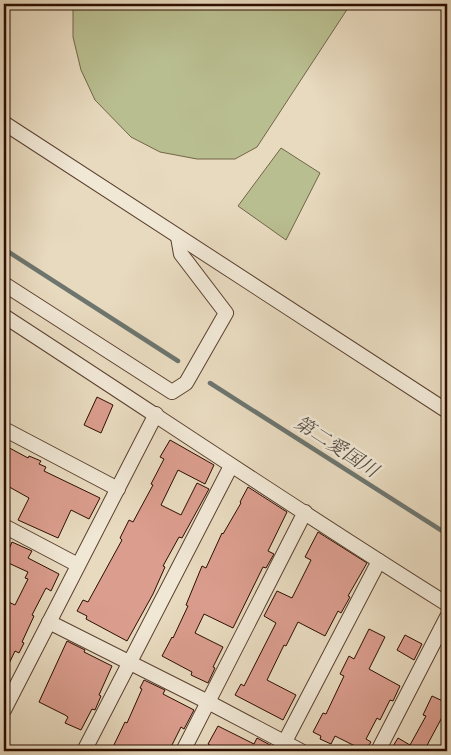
<svg xmlns="http://www.w3.org/2000/svg" width="451" height="755" viewBox="0 0 451 755" font-family="'EB Garamond','Noto Serif JP',serif">
	<style>
		.green { fill: #b9be90; stroke: #726648 }
		.lines { fill: none; stroke-linecap: round; stroke-linejoin: round }
		.stream { stroke: #6d756e; stroke-width: 4.5 }
		.building { fill: #db9d8e; stroke: #2c0e00 }
		.street-casing { stroke: #5b4130; stroke-width: 16 }
		.street { stroke: #f0e7d5; stroke-width: 14 }
		.labels { text-anchor: middle; stroke-width: 5; stroke-linejoin: round; paint-order: stroke }
		.water-label { font-size: 19px; font-style: italic; fill: #524a40; stroke: #f0e7d5 }
	</style>
	<rect width="100%" height="100%" fill="#e8dabf"/>
	<filter id="stains"><feTurbulence type="fractalNoise" baseFrequency=".004" numOctaves="4"/><feColorMatrix values="0 0 0 0 .2 0 0 0 0 .09 0 0 0 0 .02 0 0 0 .5 -.17"/></filter>
	<radialGradient id="worn" r=".72"><stop offset=".6" stop-color="#630" stop-opacity="0"/><stop offset="1" stop-color="#630" stop-opacity=".3"/></radialGradient>
	<g class="green">
		<path d="M73,4H348V8L257,147L235,159H197L160,152L131,137L95,100L81,70L73,37Z"/>
		<path d="M281,148L320,173L286,240L238,206Z"/>
	</g>
	<g class="lines">
		<g class="stream">
			<path d="M4,249L178,361"/>
			<path d="M210,383L447,534"/>
		</g>
	</g>
	<g class="building">
		<path d="M97,397L113,405L101,433L84,425Z"/>
		<path d="M170,440L214,465L205,484L178,470L161,505L181,515L197,483L209,489L182,538L179,537L163,566L165,567L153,594L127,641L86,619L87,616L77,611L83,600L88,602L122,540L120,538L129,520L133,522L153,485L151,484L164,459L160,457Z"/>
		<path d="M4,445L28,458L29,456L41,461L39,464L46,467L44,471L100,498L89,519L71,510L58,538L18,520L29,498L4,484Z"/>
		<path d="M248,487L287,512L268,551L274,554L266,568L263,567L233,628L204,614L195,633L223,647L213,667L215,668L208,683L191,675L192,672L162,656L172,637L173,638L188,606L186,605L202,566L206,568L222,533L223,534L241,503L240,502Z"/>
		<path d="M318,532L367,563L348,596L350,597L341,613L338,611L325,636L298,622L286,646L284,645L267,680L296,695L283,720L235,695L241,684L244,686L276,623L264,616L277,591L292,598L311,560L305,557Z"/>
		<path d="M12,542L32,551L28,558L59,574L51,591L46,588L32,615L34,616L22,642L24,643L19,653L15,651L4,674V600L15,605L28,579L25,578L28,572L4,561Z"/>
		<path d="M369,629L385,637L369,669L400,686L393,701L390,700L380,720L377,718L366,739L371,742L365,751L335,736L331,744L320,739L321,736L313,732L323,713L326,714L344,676L340,674L349,656L354,659Z"/>
		<path d="M405,635L422,644L414,660L397,650Z"/>
		<path d="M67,641L85,650L84,652L112,666L99,695L101,696L95,710L92,709L81,730L65,723L68,717L65,715L39,702Z"/>
		<path d="M144,680L165,690L163,694L194,710L184,729L181,727L169,751H111L125,722L127,723L142,689L140,688Z"/>
		<path d="M432,696L447,703V708L424,751H390L398,738L410,745L426,716L423,715Z"/>
		<path d="M218,726L254,744L257,738L272,746L271,751H206L210,745L208,744Z"/>
	</g>
	<g class="lines">
		<g class="street-casing">
			<g id="street">
				<path d="M4,123L447,411"/>
				<path d="M4,284L172,392L186,383L226,313L181,254L178,237"/>
				<path d="M4,316C152,412 298,511 447,604"/>
				<path d="M4,429L118,489"/>
				<path d="M4,526L78,565"/>
				<path d="M49,622L208,702L301,751"/>
				<path d="M4,710L156,414"/>
				<path d="M84,751L231,466"/>
				<path d="M183,751L305,512"/>
				<path d="M280,751L379,561"/>
				<path d="M378,751L447,617"/>
			</g>
		</g>
		<use href="#street" class="street"/>
	</g>
	<g class="labels">
		<g class="water-label">
			<text transform="translate(337 446) rotate(33)" y="7">第二愛国川</text>
		</g>
	</g>
	<rect width="451" height="755" fill="none" stroke="#e8dabf" stroke-width="20"/>
	<rect x="5" y="5" width="441" height="745" fill="none" stroke="#2c0e00" stroke-width="2.5"/>
	<rect x="10" y="10" width="431" height="735" fill="none" stroke="#2c0e00"/>
	<rect width="100%" height="100%" filter="url(#stains)"/>
	<rect width="100%" height="100%" fill="url(#worn)"/>
</svg>
